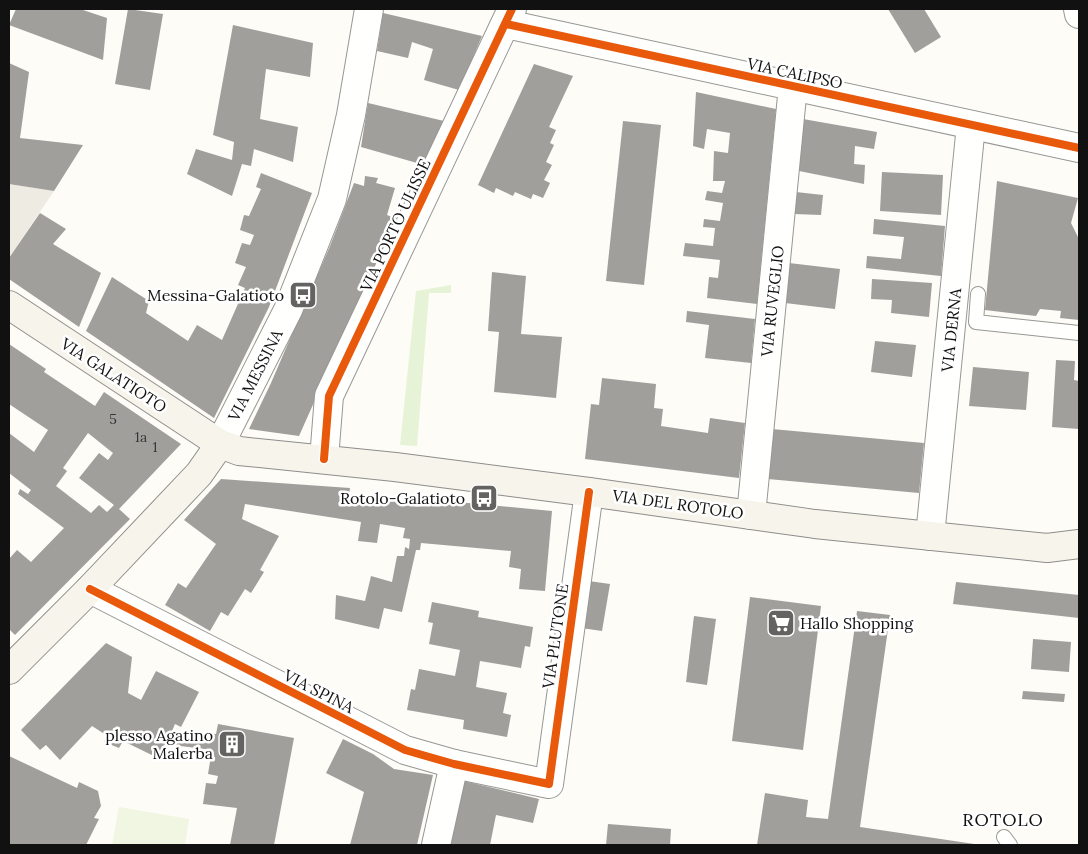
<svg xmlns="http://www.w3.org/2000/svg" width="1088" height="854" viewBox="0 0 1088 854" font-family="Lora,serif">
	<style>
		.green { fill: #e7f3d7 }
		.pitch { fill: #f0f6e1 }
		.plaza { fill: #edebe2 }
		.building { fill: #a19f9c; fill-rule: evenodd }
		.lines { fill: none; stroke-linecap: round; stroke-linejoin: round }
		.service-casing { stroke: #979795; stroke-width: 16 }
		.minor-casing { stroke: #979795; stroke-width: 30 }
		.secondary-casing { stroke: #8e8d8b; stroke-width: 30 }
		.service { stroke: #fffffe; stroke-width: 14 }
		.minor { stroke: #fffffe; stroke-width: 28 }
		.secondary { stroke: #f6f4eb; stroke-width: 28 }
		.cycleway-casing { stroke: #fff; stroke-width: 11 }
		.cycleway { stroke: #e8590c; stroke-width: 8 }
		.labels { text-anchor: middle; stroke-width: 5; stroke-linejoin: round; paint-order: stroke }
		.number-label { font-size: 14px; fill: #353434 }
		.street-label { font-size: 16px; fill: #111; stroke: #fff }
		.poi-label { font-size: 16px; fill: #111; stroke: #fff; text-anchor: end }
		.neighbourhood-label { font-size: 18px; letter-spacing: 1px; fill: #111; stroke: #fff }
	</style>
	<rect width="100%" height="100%" fill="#fdfcf7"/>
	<path class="green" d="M451,285V293H429L417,446L400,445L416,291Z"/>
	<path class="pitch" d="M119,807L189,819L185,845H112Z"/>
	<path class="plaza" d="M9,184L54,191L9,258Z"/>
	<g class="building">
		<path d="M16,9H80L107,18L103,60L9,25Z"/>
		<path d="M128,9L163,14L150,90L115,84Z"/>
		<path d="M888,9H924L941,37L915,53Z"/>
		<path d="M383,13L482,36L459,90L424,80L433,49L412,42L408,58L377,51Z"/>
		<path d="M233,25L313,43L310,77L266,69L260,119L298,127L293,162L254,149L251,166L242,164L232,196L187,174L196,149L232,160L234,142L213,135Z"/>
		<path d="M9,63L29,72L20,138L83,145L54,191L9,184Z"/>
		<path d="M534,64L573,76L549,127L556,130L550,143L554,145L546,162L552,165L544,180L550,183L543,198L533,194L531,199L515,192L513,196L496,188L494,193L478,185Z"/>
		<path d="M696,92L776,109L757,304L707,298L709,277L718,278L720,260L683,256L685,243L713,246L715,228L703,227L704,219L720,221L723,203L705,200L707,191L722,193L725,181H713L714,151L728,153L730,133L707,129L704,149L693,146Z"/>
		<path d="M368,103L444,121L424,165L361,147Z"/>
		<path d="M803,119L877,132L874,149L855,146L854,164L865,165L864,184L799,171Z"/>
		<path d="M623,121L661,125L644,285L606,281Z"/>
		<path d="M882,172L943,175L941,215L880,211Z"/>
		<path d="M261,173L312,193L269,307L214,418L86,331L112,277L149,301L146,313L188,341L197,325L222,340L245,288L238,285L246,267L235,263L242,243L250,245L254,235L240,230L244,215L249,216L261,189L256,187Z"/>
		<path d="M365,176L378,178L376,183L395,188L387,215L400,220L353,315L299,436L249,429L271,383L330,246L354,183L364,186Z"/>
		<path d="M997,181L1078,198L1071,223L1079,239V320L1060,318L1061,311L1040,309L1036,316L985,310Z"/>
		<path d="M796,192L823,195L821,215L794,214Z"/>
		<path d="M40,213L66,229L53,244L101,273L79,327L9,279V258Z"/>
		<path d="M874,219L945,226L941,276L866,268L867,256L901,259L904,237L873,234Z"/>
		<path d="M789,263L840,269L835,309L785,303Z"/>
		<path d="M492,272L526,276L521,334L562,337L556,398L494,392L499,332L488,331Z"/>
		<path d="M872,279L932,283L929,317L891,313L892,300L871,299Z"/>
		<path d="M687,311L755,319L751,363L705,358L709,325L686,322Z"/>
		<path d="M875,341L916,345L912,377L871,372Z"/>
		<path d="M9,344L46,369L44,372L95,406L104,392L181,444L119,509L130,519L15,635L9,629V559L17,550L31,562L64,528L18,494L20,489L28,494L31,490L9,473V433L34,452L48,430L9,404ZM88,433L113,453L108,460L99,453L79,478L114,505L107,512L99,505L91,513L56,486L67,471L63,468Z"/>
		<path d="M1056,360L1075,361L1074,380L1079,381V429L1052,427Z"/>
		<path d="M973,367L1029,372L1026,410L969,406Z"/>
		<path d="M602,378L656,384L654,408L663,409L661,426L708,433L710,418L745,423L739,478L585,459L591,404L599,405Z"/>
		<path d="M772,429L924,443L919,493L768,479Z"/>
		<path d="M221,479L350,488L349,495L426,505V499L552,511L545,591L519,589L521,569L509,567L511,551L421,543L420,550H416L402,612L384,608L379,629L335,619L336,595L365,601L371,576L392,582L397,556H404L405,547L409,549L410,539L403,538L405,528L380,524L377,543L358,541L361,522L245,504L242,519L279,536L260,570L264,572L251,593L245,589L228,616L221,612L210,631L165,605L178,583L186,588L216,544L184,520Z"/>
		<path d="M589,581L610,584L602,631L581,628Z"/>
		<path d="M956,582L1079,595V618L953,604Z"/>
		<path d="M750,597L821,606L803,750L732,741Z"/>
		<path d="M432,602L479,611L478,617L533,627L530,647L525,646L521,668L480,661L476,687L507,693L503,713L511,715L507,737L463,729L464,720L407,710L411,689L415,690L419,669L455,676L460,650L429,644L433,623L428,622Z"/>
		<path d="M857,611L890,615L860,827L981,845H757L765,793L808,800L806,817L828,819Z"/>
		<path d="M694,616L716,619L707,685L686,682Z"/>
		<path d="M1033,639L1071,642L1069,672L1031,669Z"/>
		<path d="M106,643L132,657L128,693L141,700L156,671L199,692L181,727L175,724L172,731L216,734L218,724L294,738L274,845H230L237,808L203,804L206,783L216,784L218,776L208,774L212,750L165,744L158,758L123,741L119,748L104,742L106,735L92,726L60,760L46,745L40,750L21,730Z"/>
		<path d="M1023,691L1065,694L1064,702L1022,699Z"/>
		<path d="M343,739L373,754L394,769L433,775L417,845H350L364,792L326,773Z"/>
		<path d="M9,756L77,788L79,782L98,791L101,806L94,818L99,819L86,845H9Z"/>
		<path d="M464,781L539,799L533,823L496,815L490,845H450Z"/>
		<path d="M608,824L671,829L670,845H606Z"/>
	</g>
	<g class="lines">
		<g class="service-casing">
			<g id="service">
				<path d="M978,294L976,322L1079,333"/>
				<path d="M1004,837L1010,845"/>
			</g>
		</g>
		<g class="minor-casing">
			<g id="minor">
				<path d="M1078,9L1079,14"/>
				<path d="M506,24L1079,148"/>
				<path d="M220,444L288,310L332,199L351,115L369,9"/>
				<path d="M324,459L329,396L512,9"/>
				<path d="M751,515L793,86"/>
				<path d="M930,536L971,125"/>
				<path d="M90,589L405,750L454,764L549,784L589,492"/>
				<path d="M436,845L454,764"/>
			</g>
		</g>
		<g class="secondary-casing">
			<g id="secondary">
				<path d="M9,305L202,432L220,444L239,451L395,467L589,492L815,524L1047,548L1079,544"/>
				<path d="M9,670L90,589L199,474L220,444"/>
			</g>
		</g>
		<use href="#service" class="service"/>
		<use href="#minor" class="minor"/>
		<use href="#secondary" class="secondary"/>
		<g class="cycleway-casing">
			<g id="cycleway">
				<path d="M506,24L1079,148"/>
				<path d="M324,459L329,396L512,9"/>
				<path d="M90,589L405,750L454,764L549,784L589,492"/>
			</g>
		</g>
		<use href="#cycleway" class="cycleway"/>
	</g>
	<defs>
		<g id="bus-square" transform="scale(1.4375)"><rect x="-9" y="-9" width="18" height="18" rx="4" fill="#646362" stroke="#fff"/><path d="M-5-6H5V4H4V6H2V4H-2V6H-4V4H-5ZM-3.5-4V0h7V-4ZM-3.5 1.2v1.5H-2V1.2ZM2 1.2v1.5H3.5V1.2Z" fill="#fff"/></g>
		<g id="supermarket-square" transform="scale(1.4375)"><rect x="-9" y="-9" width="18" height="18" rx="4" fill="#646362" stroke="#fff"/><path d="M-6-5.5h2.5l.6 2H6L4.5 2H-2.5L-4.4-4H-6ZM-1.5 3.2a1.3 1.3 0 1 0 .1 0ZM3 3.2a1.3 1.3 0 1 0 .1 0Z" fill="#fff"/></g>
		<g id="building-square" transform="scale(1.4375)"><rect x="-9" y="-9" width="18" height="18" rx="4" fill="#646362" stroke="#fff"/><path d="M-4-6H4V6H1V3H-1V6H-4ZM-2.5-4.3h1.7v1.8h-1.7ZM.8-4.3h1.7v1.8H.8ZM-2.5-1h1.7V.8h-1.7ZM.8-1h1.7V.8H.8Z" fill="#fff"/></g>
	</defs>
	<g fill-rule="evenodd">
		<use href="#bus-square" x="303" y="295"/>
		<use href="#bus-square" x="484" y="498"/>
		<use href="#supermarket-square" x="781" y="623"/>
		<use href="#building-square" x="232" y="744"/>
	</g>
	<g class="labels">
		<g class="number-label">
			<text x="113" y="424">5</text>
			<text x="141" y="442">1a</text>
			<text x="155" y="452">1</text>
		</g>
		<g class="street-label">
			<text transform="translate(795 73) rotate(12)" y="6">VIA CALIPSO</text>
			<text transform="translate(395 225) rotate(-65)" y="6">VIA PORTO ULISSE</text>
			<text transform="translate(772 301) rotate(-84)" y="6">VIA RUVEGLIO</text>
			<text transform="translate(951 330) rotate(-84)" y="6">VIA DERNA</text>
			<text transform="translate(114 375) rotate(33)" y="6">VIA GALATIOTO</text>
			<text transform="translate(255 375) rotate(-63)" y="6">VIA MESSINA</text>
			<text transform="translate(678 504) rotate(8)" y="6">VIA DEL ROTOLO</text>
			<text transform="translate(555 636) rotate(-82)" y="6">VIA PLUTONE</text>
			<text transform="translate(319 691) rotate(27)" y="6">VIA SPINA</text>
		</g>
		<g class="poi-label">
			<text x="284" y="301">Messina-Galatioto</text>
			<text x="465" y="504">Rotolo-Galatioto</text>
			<text x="800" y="629" text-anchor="start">Hallo Shopping</text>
			<text x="213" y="741">plesso Agatino<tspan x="213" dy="18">Malerba</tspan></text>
		</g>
		<g class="neighbourhood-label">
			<text x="1003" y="826">ROTOLO</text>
		</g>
	</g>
	<rect width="1088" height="854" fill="none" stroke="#111111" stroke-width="20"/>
</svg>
